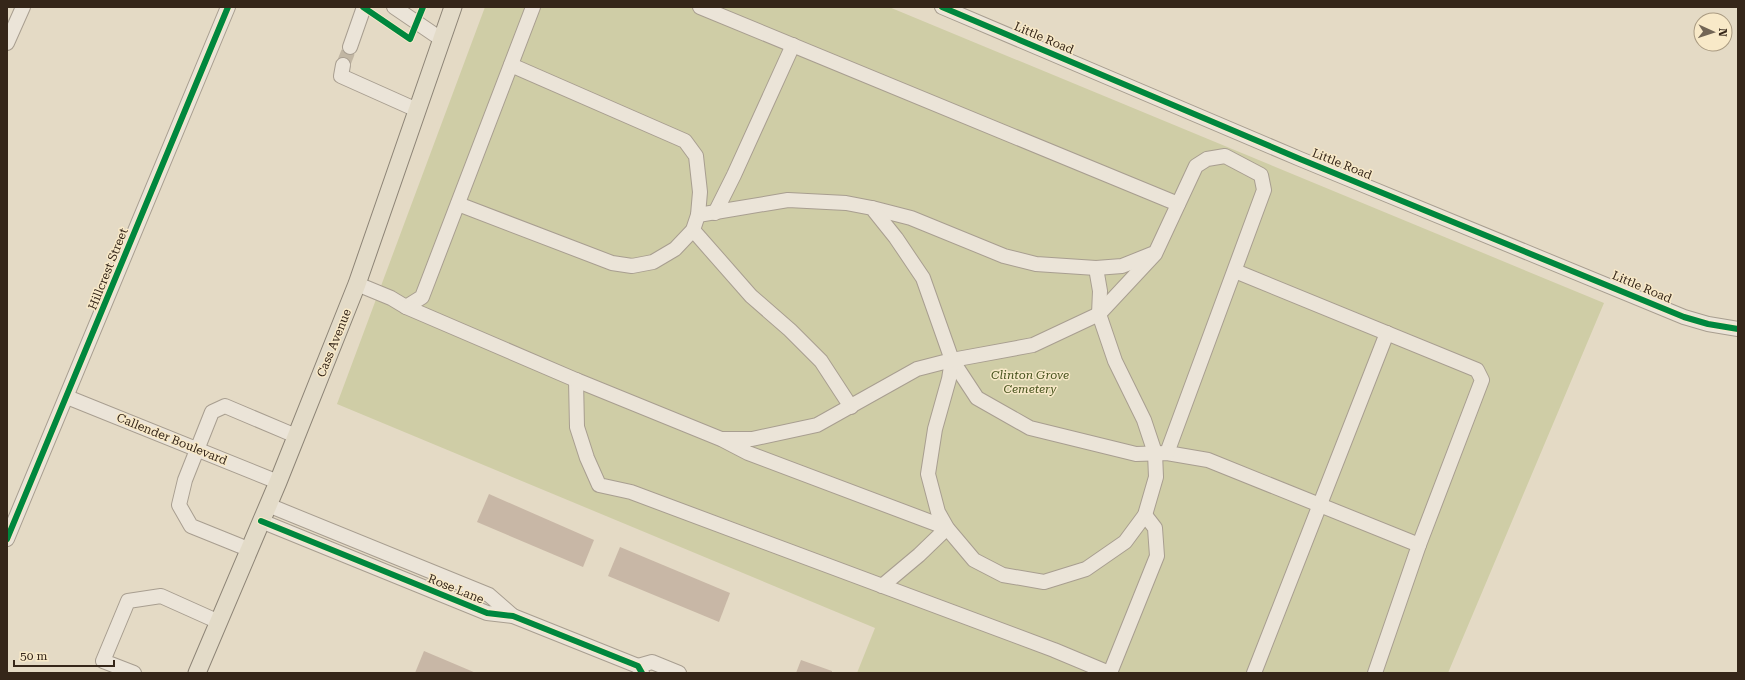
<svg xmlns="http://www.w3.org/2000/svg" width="1745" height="680" viewBox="0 0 1745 680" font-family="'Roboto Serif',serif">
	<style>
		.cemetery { fill: #cfcda6 }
		.building { fill: #c8b7a6 }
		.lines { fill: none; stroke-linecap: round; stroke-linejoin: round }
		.minor-tunnel { stroke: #c1b6a3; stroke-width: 14; stroke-dasharray: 14 7; stroke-linecap: butt }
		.minor-casing { stroke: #a89e90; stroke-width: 16 }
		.major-casing { stroke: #8d8476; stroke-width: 19 }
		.minor { stroke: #ebe4d8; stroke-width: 14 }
		.major { stroke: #e3dbc8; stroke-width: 17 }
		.cycleway-casing { stroke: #f8e9c8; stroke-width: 8 }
		.cycleway { stroke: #00873e; stroke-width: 6 }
		.labels { text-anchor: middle; stroke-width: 3; stroke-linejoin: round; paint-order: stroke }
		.street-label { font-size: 12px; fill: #352619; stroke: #f8e9c8 }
		.park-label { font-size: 12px; font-style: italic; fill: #47531d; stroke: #f8e9c8 }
	</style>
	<rect width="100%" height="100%" fill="#e4dac5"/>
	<path class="cemetery" d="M485,7H889L1604,303L1448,673H857L875,628L337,404Z"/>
	<g class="building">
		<path d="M489,494L594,540L583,567L477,522Z"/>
		<path d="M620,547L730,593L719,622L608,576Z"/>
		<path d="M424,651L476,673H415Z"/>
		<path d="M801,660L832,671V673H796Z"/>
	</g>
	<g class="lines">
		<path class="minor-tunnel" d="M343,65L350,47"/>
		<g class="minor-casing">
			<g id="minor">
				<path d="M394,7L441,39"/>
				<path d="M700,7L1178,204"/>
				<path d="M942,7L1300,159L1684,317L1708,324L1738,329"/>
				<path d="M7,43L23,7"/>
				<path d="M350,47L364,7"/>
				<path d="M343,65L341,76L417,110"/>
				<path d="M458,204L612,263L632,266L653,262L675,249L693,230L698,215L700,192L696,156L685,141L511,65"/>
				<path d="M872,208L911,218L1004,256L1036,264L1096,268L1122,266L1152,254"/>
				<path d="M715,213L734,175L793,45"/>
				<path d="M698,215L788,200L846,203L872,208L896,238L923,278L952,360L977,398L1030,428L1136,454L1167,453L1208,460L1419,545L1375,673"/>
				<path d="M693,230L751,296L790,330L821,361L851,407"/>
				<path d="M1235,271L1477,370L1482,380L1419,545"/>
				<path d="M357,284L391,298L406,307L422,297L533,7"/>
				<path d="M406,307L576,380L577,427L587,458L599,485L631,492L1054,650L1109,673"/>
				<path d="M952,360L949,379L935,429L928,474L938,512L947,528L974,560L1003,575L1044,582L1086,569L1125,542L1145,515L1156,477L1155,453L1144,420L1115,361L1099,314L1100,291L1096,268"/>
				<path d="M576,380L721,439H752L817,425L917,369L952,360L1033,345L1099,314L1155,254L1196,166L1207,159L1225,156L1261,175L1264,190L1167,453"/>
				<path d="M67,397L278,482"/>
				<path d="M723,440L748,453L947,528L919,555L882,586"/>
				<path d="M268,505L489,595L513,616"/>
				<path d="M261,521L487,613L513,616L638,666L642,673"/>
				<path d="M7,539L228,7"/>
				<path d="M248,549L191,526L179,505L185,480L212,412L225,406L296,436"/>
				<path d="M638,666L652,662L679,673"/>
				<path d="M134,673L103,661L128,601L161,596L219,622"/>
				<path d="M1110,673L1157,556L1155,528L1145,515"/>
				<path d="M1254,673L1387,333"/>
			</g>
		</g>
		<g class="major-casing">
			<path id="major" d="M197,673L278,482L357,284L453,7"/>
		</g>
		<use href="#minor" class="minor"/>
		<use href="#major" class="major"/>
		<g class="cycleway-casing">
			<g id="cycleway">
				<path d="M363,7L410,39L423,7"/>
				<path d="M942,7L1300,159L1684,317L1708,324L1738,329"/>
				<path d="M261,521L487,613L513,616L638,666L642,673"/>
				<path d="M7,539L228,7"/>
			</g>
		</g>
		<use href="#cycleway" class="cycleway"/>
	</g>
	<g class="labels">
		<g class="street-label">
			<text transform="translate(1044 38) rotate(23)" y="4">Little Road</text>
			<text transform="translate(1342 164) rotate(22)" y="4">Little Road</text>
			<text transform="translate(108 269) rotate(-68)" y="4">Hillcrest Street</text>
			<text transform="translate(1642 287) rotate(23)" y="4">Little Road</text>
			<text transform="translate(334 343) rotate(-68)" y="4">Cass Avenue</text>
			<text transform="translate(172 439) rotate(22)" y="4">Callender Boulevard</text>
			<text transform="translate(456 589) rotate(22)" y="4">Rose Lane</text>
		</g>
		<g class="park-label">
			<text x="1030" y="379">Clinton Grove<tspan x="1030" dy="14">Cemetery</tspan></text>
		</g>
	</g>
	<rect width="1745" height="680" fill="none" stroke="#352619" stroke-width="16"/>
	<g transform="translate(1713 32) rotate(93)"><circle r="19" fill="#f8e9c8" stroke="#aa9b82"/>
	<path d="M0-3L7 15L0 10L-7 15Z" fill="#726555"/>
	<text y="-6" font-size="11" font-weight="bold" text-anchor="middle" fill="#352619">N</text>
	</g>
	<path d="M14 660v6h100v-6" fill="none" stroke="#352619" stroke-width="2"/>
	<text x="20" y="660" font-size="12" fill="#352619" stroke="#f8e9c8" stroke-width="3" paint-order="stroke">50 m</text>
</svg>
